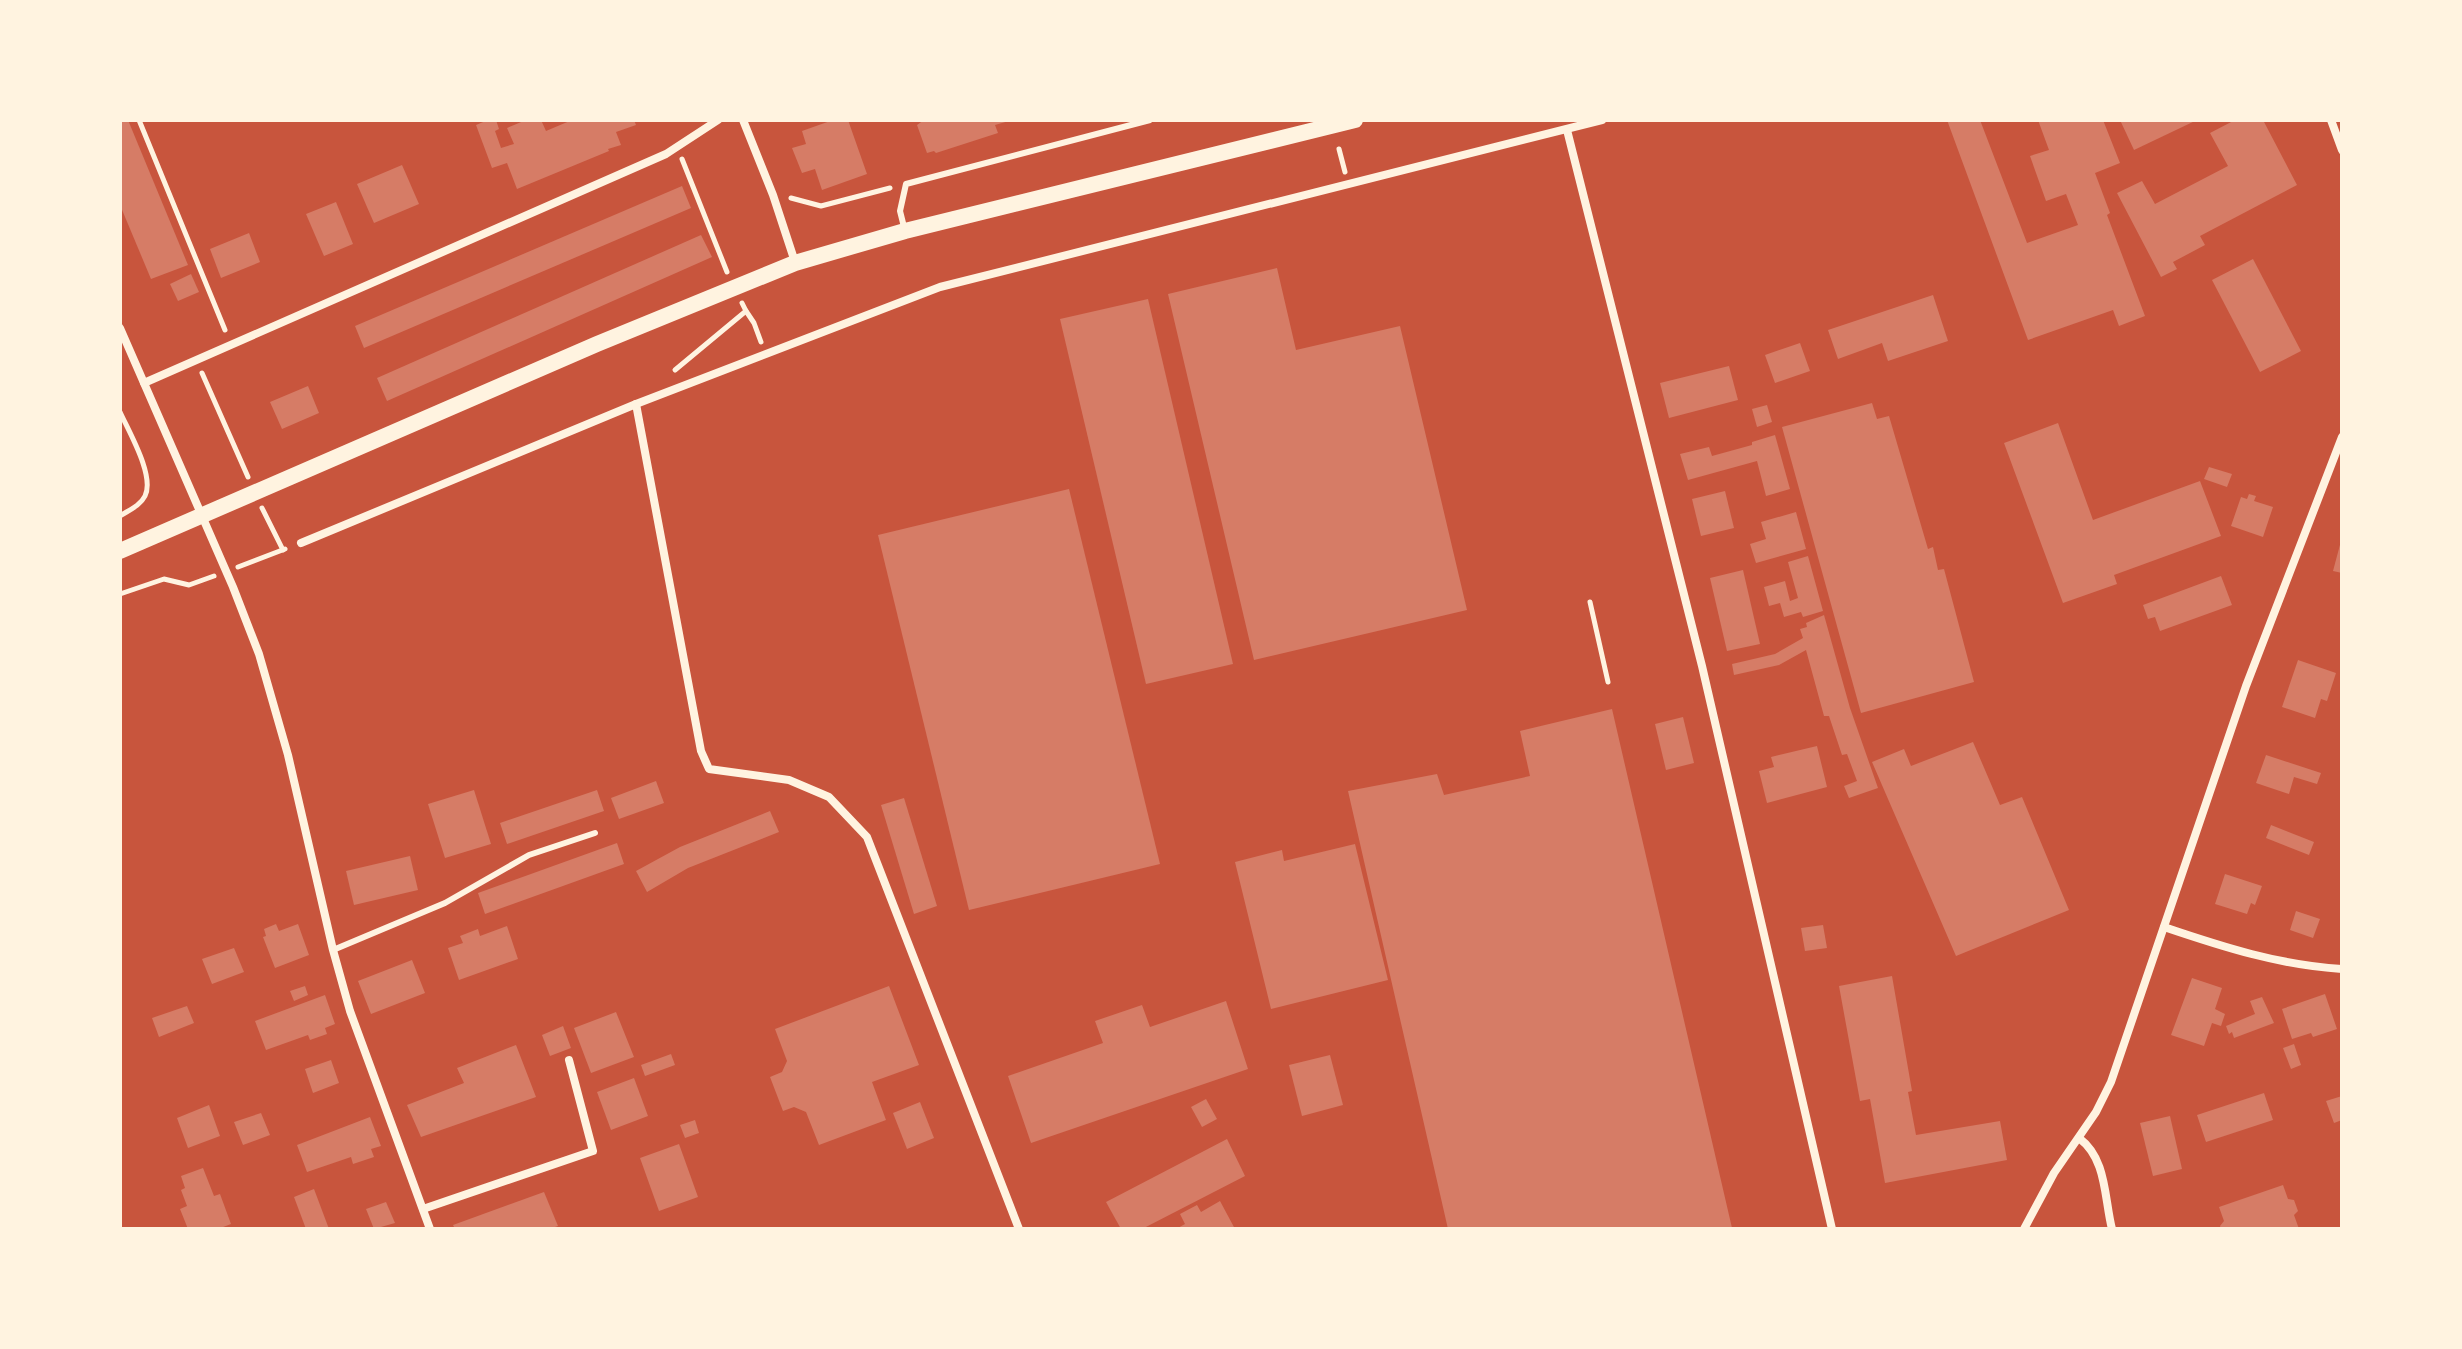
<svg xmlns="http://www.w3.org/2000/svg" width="2462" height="1349" viewBox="0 0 2462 1349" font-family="Manrope,sans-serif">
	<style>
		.building { fill: #d67c66 }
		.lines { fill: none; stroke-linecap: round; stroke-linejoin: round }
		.path { stroke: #fff3e0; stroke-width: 5 }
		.service { stroke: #fff3e0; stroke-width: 6 }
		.minor { stroke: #fff3e0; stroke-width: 8 }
		.secondary { stroke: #fff3e0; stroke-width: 16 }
	</style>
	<rect width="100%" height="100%" fill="#c8553d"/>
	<g class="building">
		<path d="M120,120H128L188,265L151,279L120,205Z"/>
		<path d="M488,120H496L499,129L495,131L501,148L514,144L507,128L526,120H541L546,131L572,120H634L636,125L616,132L621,145L608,149L609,151L517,189L507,163L492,168L476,125Z"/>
		<path d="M833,120H848L867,174L822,190L815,169L802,173L792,148L806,144L802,131Z"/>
		<path d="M924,120H1009V121L995,125L998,133L936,153L934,151L927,153L917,125Z"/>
		<path d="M1947,120H1980L2027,243L2078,225L2066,194L2046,201L2030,156L2049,150L2038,120H2103L2120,163L2095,173L2110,213L2107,215L2145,316L2119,326L2113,310L2028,340Z"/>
		<path d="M2120,120H2197L2134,150Z"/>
		<path d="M2235,120H2263L2297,185L2200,236L2205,245L2173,262L2177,269L2161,277L2117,193L2142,181L2155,204L2228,166L2210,133Z"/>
		<path d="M402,165L419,204L374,223L357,184Z"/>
		<path d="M682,186L691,208L364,348L355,326Z"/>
		<path d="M336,202L353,244L324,256L306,214Z"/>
		<path d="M249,233L260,262L221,278L210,249Z"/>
		<path d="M701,235L712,257L387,401L377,378Z"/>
		<path d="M2253,259L2301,351L2260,372L2212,280Z"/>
		<path d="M1277,268L1296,350L1400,326L1467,610L1254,660L1168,294Z"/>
		<path d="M191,274L199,292L178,301L170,284Z"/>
		<path d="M1933,295L1948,341L1888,361L1882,343L1838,359L1828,330Z"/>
		<path d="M1148,299L1233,664L1146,684L1060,319Z"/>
		<path d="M1800,343L1810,371L1775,383L1765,355Z"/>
		<path d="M1729,366L1738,400L1669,418L1660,383Z"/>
		<path d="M308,386L319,413L282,429L270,402Z"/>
		<path d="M1872,403L1877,419L1889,416L1928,549L1933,547L1938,570L1944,569L1974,682L1861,713L1782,427Z"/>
		<path d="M1767,405L1772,422L1757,427L1752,409Z"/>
		<path d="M2058,423L2093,520L2200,481L2221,536L2114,575L2117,584L2063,603L2004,443Z"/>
		<path d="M1775,435L1790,489L1766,496L1757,461L1688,480L1680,454L1709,447L1712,456L1752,445V442Z"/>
		<path d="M2209,467L2232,474L2227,487L2204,479Z"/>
		<path d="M1069,489L1160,864L969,910L878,535Z"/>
		<path d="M1725,491L1734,528L1701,536L1692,499Z"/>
		<path d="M2249,494L2256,496L2254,501L2273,507L2263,537L2231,526L2241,497L2247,499Z"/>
		<path d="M1796,512L1806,549L1756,563L1750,544L1766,539L1761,522Z"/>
		<path d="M2341,541H2342V573L2333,571Z"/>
		<path d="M1808,556L1823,611L1803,617L1801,612L1784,617L1780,603L1769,606L1764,587L1785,581L1790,601L1798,598L1788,562Z"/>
		<path d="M1743,570L1760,644L1727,651L1710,578Z"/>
		<path d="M2221,576L2232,605L2160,631L2155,617L2148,619L2143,605Z"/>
		<path d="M1824,615L1850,708L1878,788L1849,798L1844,786L1857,781L1847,754L1842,755L1829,716H1824L1806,650L1779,665L1734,675L1732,664L1775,654L1803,638L1800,629L1807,627L1806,623Z"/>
		<path d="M2298,660L2336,673L2327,701L2321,699L2315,718L2282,707Z"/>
		<path d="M1612,709L1732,1228L1448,1229L1348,791L1437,774L1444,795L1530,776L1520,731Z"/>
		<path d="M1683,717L1694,763L1666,770L1655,724Z"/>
		<path d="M1973,742L2000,805L2022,797L2069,910L1956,956L1872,762L1904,749L1911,766Z"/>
		<path d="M1817,746L1827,787L1767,803L1759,771L1774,767L1771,757Z"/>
		<path d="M2266,755L2321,773L2317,784L2294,777L2289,794L2256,783Z"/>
		<path d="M656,781L664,803L619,819L611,798Z"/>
		<path d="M474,790L491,844L445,858L428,804Z"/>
		<path d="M597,790L604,811L507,844L500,823Z"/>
		<path d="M904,798L937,906L914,914L881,805Z"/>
		<path d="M770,811L779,832L688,868L647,892L636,871L680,847Z"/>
		<path d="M2271,825L2314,842L2309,855L2266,838Z"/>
		<path d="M617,843L624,864L485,914L478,893Z"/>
		<path d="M1355,844L1388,980L1271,1009L1235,862L1282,850L1284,861Z"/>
		<path d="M410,856L418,890L354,905L346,871Z"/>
		<path d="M2225,874L2262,886L2255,905L2251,903L2247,914L2215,904Z"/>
		<path d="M2296,911L2320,919L2313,938L2290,930Z"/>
		<path d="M276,924L279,931L298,924L309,955L275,968L263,937L266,936L264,929Z"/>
		<path d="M1823,925L1827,948L1805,951L1801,928Z"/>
		<path d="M507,926L518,959L459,980L448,948L463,943L460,936L478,929L480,936Z"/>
		<path d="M234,948L244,972L212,984L202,959Z"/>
		<path d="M412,960L425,993L371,1014L358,981Z"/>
		<path d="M1892,976L1912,1091L1908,1092L1916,1135L2000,1121L2007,1160L1885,1183L1870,1099L1860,1101L1839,986Z"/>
		<path d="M2192,978L2222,988L2215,1009L2225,1014L2221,1026L2212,1023L2204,1046L2171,1035Z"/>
		<path d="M305,986L308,995L294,1001L290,991Z"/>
		<path d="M889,986L919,1065L872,1082L886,1120L819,1145L806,1112L794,1107L783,1111L770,1077L782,1072L787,1061L775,1029Z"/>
		<path d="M2325,994L2337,1029L2313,1037L2311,1033L2292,1039L2282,1009Z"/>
		<path d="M325,995L335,1024L325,1028L327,1034L310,1040L308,1035L266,1050L255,1021Z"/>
		<path d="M2262,997L2274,1023L2234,1038L2232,1032L2229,1034L2226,1026L2255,1014L2250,1001Z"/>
		<path d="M1226,1001L1248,1069L1031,1143L1008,1076L1103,1043L1095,1021L1142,1005L1150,1027Z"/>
		<path d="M187,1006L194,1023L159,1037L152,1018Z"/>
		<path d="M616,1012L634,1057L591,1073L574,1028Z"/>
		<path d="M563,1026L571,1048L550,1056L542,1035Z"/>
		<path d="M2294,1044L2301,1065L2291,1069L2283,1048Z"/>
		<path d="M516,1045L536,1097L421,1137L407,1105L464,1083L457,1068Z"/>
		<path d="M671,1054L675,1065L645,1076L641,1065Z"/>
		<path d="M1330,1055L1343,1105L1302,1116L1289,1065Z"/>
		<path d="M331,1060L339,1083L313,1093L305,1069Z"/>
		<path d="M634,1078L648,1116L611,1130L597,1092Z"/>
		<path d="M2264,1093L2273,1120L2206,1142L2197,1115Z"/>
		<path d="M2342,1096V1120L2334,1123L2326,1101Z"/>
		<path d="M1206,1099L1217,1119L1202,1127L1191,1107Z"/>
		<path d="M920,1102L934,1138L907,1149L893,1113Z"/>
		<path d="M209,1105L220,1136L188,1148L177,1118Z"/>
		<path d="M261,1113L270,1135L243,1145L234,1122Z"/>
		<path d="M2170,1116L2182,1169L2153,1176L2140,1123Z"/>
		<path d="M370,1117L381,1146L371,1149L374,1157L353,1164L351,1157L307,1172L297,1145Z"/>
		<path d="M695,1120L699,1133L685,1138L680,1125Z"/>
		<path d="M1227,1139L1245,1176L1142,1229H1121L1106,1202Z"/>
		<path d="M679,1144L698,1197L659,1211L640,1158Z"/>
		<path d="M203,1168L214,1196L220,1194L231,1224L218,1229H188L180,1209L187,1206L181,1190L185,1188L181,1176Z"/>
		<path d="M2283,1185L2288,1199L2294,1200L2298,1211L2294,1215L2299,1229H2221L2220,1226L2224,1221L2219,1207Z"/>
		<path d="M314,1189L329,1229H306L294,1197Z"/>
		<path d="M544,1192L558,1226L549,1229H455L453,1225Z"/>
		<path d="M1220,1201L1235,1229H1176L1185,1224L1180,1214L1197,1205L1201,1212Z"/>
		<path d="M386,1202L395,1223L374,1229L366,1209Z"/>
	</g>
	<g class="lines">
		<g class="path">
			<path d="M139,120L225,330"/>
			<path d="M1339,149L1345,172"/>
			<path d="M682,159L727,272"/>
			<path d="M791,198L821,206L890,188"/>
			<path d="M746,311L754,323L761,342"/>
			<path d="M675,370L746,311L742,303"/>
			<path d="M202,373L248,477"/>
			<path d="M120,412C129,432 155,476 145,496C140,506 129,510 120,516"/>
			<path d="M262,508L283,550"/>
			<path d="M238,567L285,549"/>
			<path d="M120,594L164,579L189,585L214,576"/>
			<path d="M1590,602L1608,682"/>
		</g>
		<g class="service">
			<path d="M905,231L900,211L906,184L1150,120"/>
			<path d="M333,950L445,903L529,855L595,833"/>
		</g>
		<g class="minor">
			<path d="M743,120L773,195L795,262"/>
			<path d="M2331,120L2342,150"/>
			<path d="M1567,130L1702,666L1832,1229"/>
			<path d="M120,328L233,587L259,654L288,755L333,950L350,1011L430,1229"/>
			<path d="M144,383L666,154L718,120"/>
			<path d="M636,404L701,751L709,769L789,780L829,797L867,837L1019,1229"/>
			<path d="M301,543L636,404L940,287L1602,120"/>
			<path d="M2164,927C2223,947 2279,965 2342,969"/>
			<path d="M2079,1138C2107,1159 2104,1197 2112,1229"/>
			<path d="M423,1209L593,1151L569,1060"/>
			<path d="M2024,1229L2054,1173L2096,1112L2111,1082L2246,686L2342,437"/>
		</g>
		<path class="secondary" d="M120,551L597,344L795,263L905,231L1355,120"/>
	</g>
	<rect width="2462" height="1349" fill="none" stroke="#fff3e0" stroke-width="244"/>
</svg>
